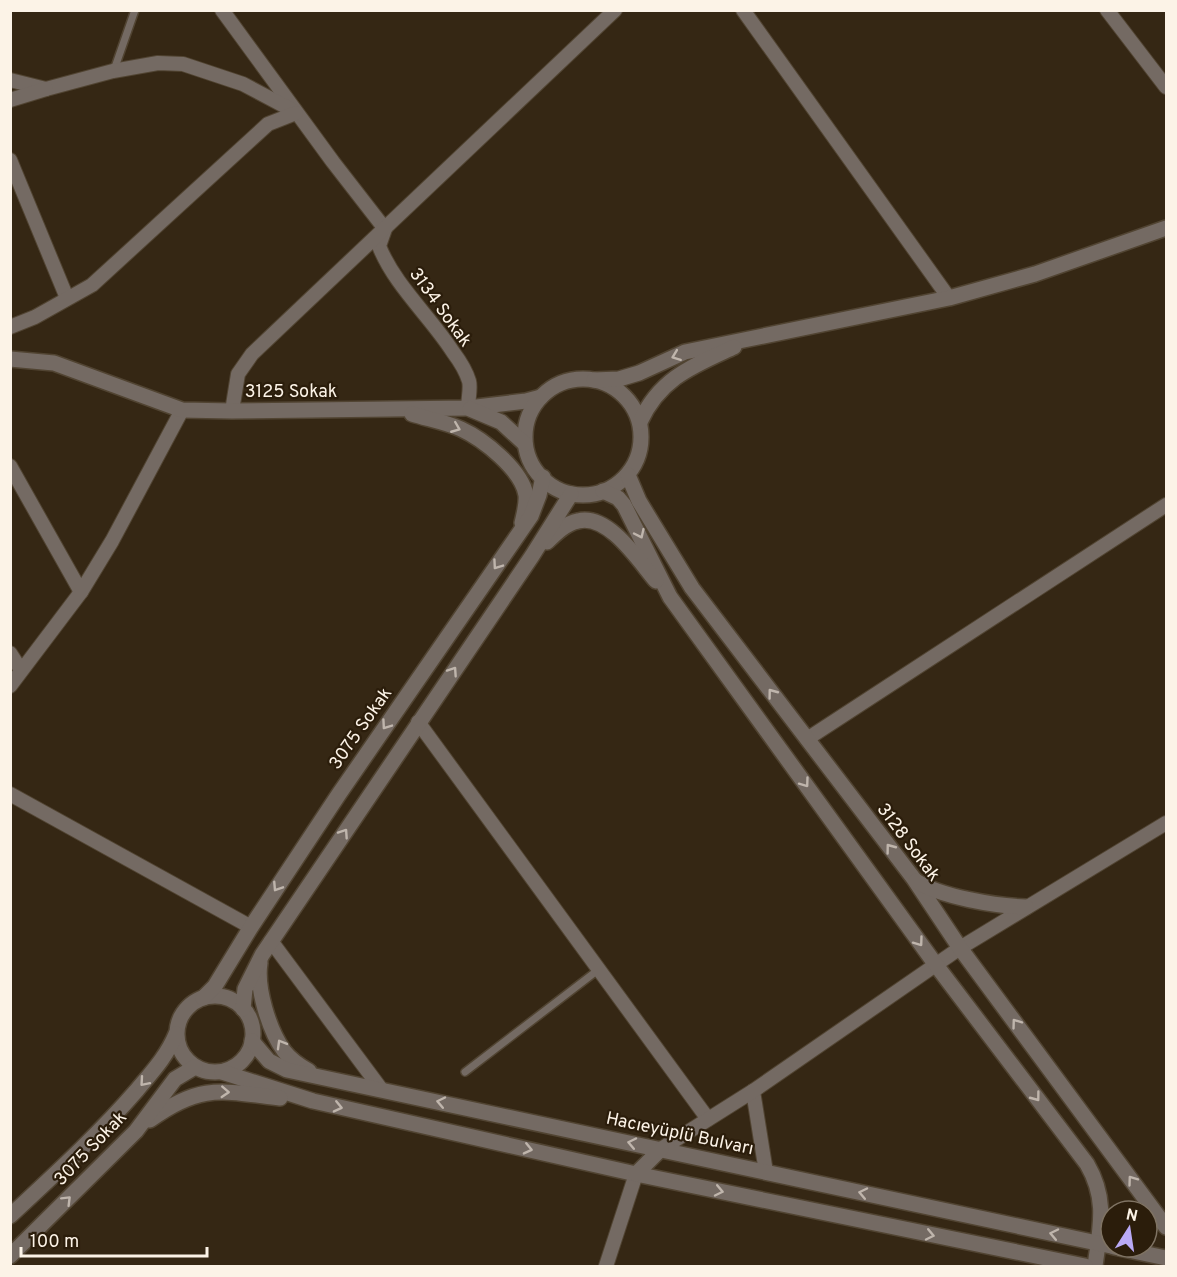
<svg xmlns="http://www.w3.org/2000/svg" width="1177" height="1277" viewBox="0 0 1177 1277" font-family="Overpass,sans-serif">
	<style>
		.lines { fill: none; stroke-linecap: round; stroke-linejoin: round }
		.service-casing { stroke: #514432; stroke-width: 10 }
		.minor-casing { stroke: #514432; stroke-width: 16 }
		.tertiary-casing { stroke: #514432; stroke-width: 18 }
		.service { stroke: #746a63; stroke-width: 7 }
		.minor { stroke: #746a63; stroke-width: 14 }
		.tertiary { stroke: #746a63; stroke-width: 15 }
		.oneway { stroke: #bfb5ac }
		.labels { text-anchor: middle; stroke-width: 4.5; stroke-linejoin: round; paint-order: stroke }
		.street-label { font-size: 18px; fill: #fcf3e7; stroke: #2b1d0b }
	</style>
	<rect width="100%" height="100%" fill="#352714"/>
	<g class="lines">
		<g class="service-casing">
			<g id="service">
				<path d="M114,70L135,10"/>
				<path d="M465,1072L598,970"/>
			</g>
		</g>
		<g class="minor-casing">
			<g id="minor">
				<path d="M222,10L333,162L385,229L379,246C395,286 430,316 453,352C459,360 466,371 469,381C471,388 468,400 468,408"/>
				<path d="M743,10L949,298"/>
				<path d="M1107,10L1166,87"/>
				<path d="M10,80L46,89L113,71L158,63L183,64L243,84L292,110"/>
				<path d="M10,100L46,89"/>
				<path d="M10,160L67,298"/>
				<path d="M10,327L35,317L92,285L268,124L296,113"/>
				<path d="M232,411L238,374L252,354L615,10"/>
				<path d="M10,466L81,592"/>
				<path d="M10,653L21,670"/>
				<path d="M10,686L81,592L112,541L182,410"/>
				<path d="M418,722L708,1119"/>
				<path d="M807,739L1166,505"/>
				<path d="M10,794L251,927"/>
				<path d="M271,941L381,1089"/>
				<path d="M753,1091L766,1172"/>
				<path d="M661,1149L753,1091L960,948L1166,823"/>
				<path d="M606,1266L636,1174"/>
			</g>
		</g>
		<g class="tertiary-casing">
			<g id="tertiary">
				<path d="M10,359L54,363L182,410L232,411L468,408L526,401L541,397"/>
				<circle cx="583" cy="437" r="58"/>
				<path d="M594,380L619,379L639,373L685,352L949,298L1035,274L1166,228"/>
				<path d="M470,409L501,422L525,444"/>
				<path d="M412,414C428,419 446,422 461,429C483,439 522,470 526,495C527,504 524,514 522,523"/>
				<path d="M640,422C660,378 693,366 734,347"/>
				<path d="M628,475L639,501L692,588L914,879L960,948L1166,1227"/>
				<path d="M603,491L618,498L624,505L670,597L936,965L1087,1164C1108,1200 1100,1228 1095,1266"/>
				<path d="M547,542C555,534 566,523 578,521C608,513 639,561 656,581"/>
				<path d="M916,881C941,897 996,906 1026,907"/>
				<path d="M260,963C256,988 269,1030 284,1051C291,1060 300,1066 309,1071"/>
				<circle cx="215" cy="1034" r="38"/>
				<path d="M203,998L215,986L251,927L339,794L531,516L539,495L543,477"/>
				<path d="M243,1009L245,989L262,955L532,556L571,494"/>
				<path d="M252,1041L269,1061L287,1070L1111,1246"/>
				<path d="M222,1072L313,1101L636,1174L1085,1266"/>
				<path d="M150,1120C201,1083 222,1091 280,1098"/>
				<path d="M636,1174L661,1149"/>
				<path d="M10,1216C54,1175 98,1135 137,1090C152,1072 167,1056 176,1034"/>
				<path d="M1114,1247L1166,1258"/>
				<path d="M10,1256L136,1131L175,1079L195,1067"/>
			</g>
		</g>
		<use href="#service" class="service"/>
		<use href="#minor" class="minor"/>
		<use href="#tertiary" class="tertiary"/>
	</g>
	<defs><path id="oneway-chevron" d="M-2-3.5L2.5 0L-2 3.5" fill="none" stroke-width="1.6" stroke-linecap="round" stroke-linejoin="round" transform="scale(1.5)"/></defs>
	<g class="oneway">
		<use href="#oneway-chevron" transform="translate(676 356) rotate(159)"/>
		<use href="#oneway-chevron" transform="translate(456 428) rotate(22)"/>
		<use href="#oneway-chevron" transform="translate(640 534) rotate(65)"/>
		<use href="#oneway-chevron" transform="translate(497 565) rotate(125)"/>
		<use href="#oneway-chevron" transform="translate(453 671) rotate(-56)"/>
		<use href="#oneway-chevron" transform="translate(772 693) rotate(-127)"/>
		<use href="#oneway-chevron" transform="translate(386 725) rotate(125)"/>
		<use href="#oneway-chevron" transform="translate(805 783) rotate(54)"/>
		<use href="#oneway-chevron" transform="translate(344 833) rotate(-56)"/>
		<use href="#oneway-chevron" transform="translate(890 848) rotate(-127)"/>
		<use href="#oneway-chevron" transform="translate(277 887) rotate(123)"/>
		<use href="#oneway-chevron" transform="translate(919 942) rotate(54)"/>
		<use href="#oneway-chevron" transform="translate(1016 1023) rotate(-126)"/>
		<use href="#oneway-chevron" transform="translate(281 1044) rotate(-120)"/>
		<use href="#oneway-chevron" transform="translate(144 1082) rotate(131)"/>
		<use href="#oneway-chevron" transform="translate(225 1092) rotate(3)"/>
		<use href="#oneway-chevron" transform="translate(1036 1097) rotate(53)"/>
		<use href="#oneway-chevron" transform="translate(441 1102) rotate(-168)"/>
		<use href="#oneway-chevron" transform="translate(338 1107) rotate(13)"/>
		<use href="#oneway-chevron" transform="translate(632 1143) rotate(-168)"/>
		<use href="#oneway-chevron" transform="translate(528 1149) rotate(13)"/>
		<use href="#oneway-chevron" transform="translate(1132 1180) rotate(-126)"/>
		<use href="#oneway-chevron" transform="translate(719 1191) rotate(12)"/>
		<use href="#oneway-chevron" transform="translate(863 1193) rotate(-168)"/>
		<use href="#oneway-chevron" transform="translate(67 1200) rotate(-45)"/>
		<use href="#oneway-chevron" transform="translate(1054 1234) rotate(-168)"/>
		<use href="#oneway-chevron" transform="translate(930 1235) rotate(12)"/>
	</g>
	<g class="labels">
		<g class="street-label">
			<text transform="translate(441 307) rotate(54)" y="6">3134 Sokak</text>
			<text x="291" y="397">3125 Sokak</text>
			<text transform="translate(360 728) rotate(-55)" y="6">3075 Sokak</text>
			<text transform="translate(909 842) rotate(53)" y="6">3128 Sokak</text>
			<text transform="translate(680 1133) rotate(12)" y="6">Hacıeyüplü Bulvarı</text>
			<text transform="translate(90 1148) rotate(-46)" y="6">3075 Sokak</text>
		</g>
	</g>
	<rect width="1177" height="1277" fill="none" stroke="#fcf3e7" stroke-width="24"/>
	<g transform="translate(1129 1229) rotate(12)"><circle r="28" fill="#2b1d0b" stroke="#7f7363" stroke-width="1.5"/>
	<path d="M0-4.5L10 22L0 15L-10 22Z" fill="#baaaf6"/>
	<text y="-9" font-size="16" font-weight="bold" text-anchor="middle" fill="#fcf3e7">N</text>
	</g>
	<path d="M21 1247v9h186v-9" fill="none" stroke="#fcf3e7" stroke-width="3"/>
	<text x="30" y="1247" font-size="18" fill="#fcf3e7" stroke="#2b1d0b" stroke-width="4.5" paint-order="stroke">100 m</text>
</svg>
